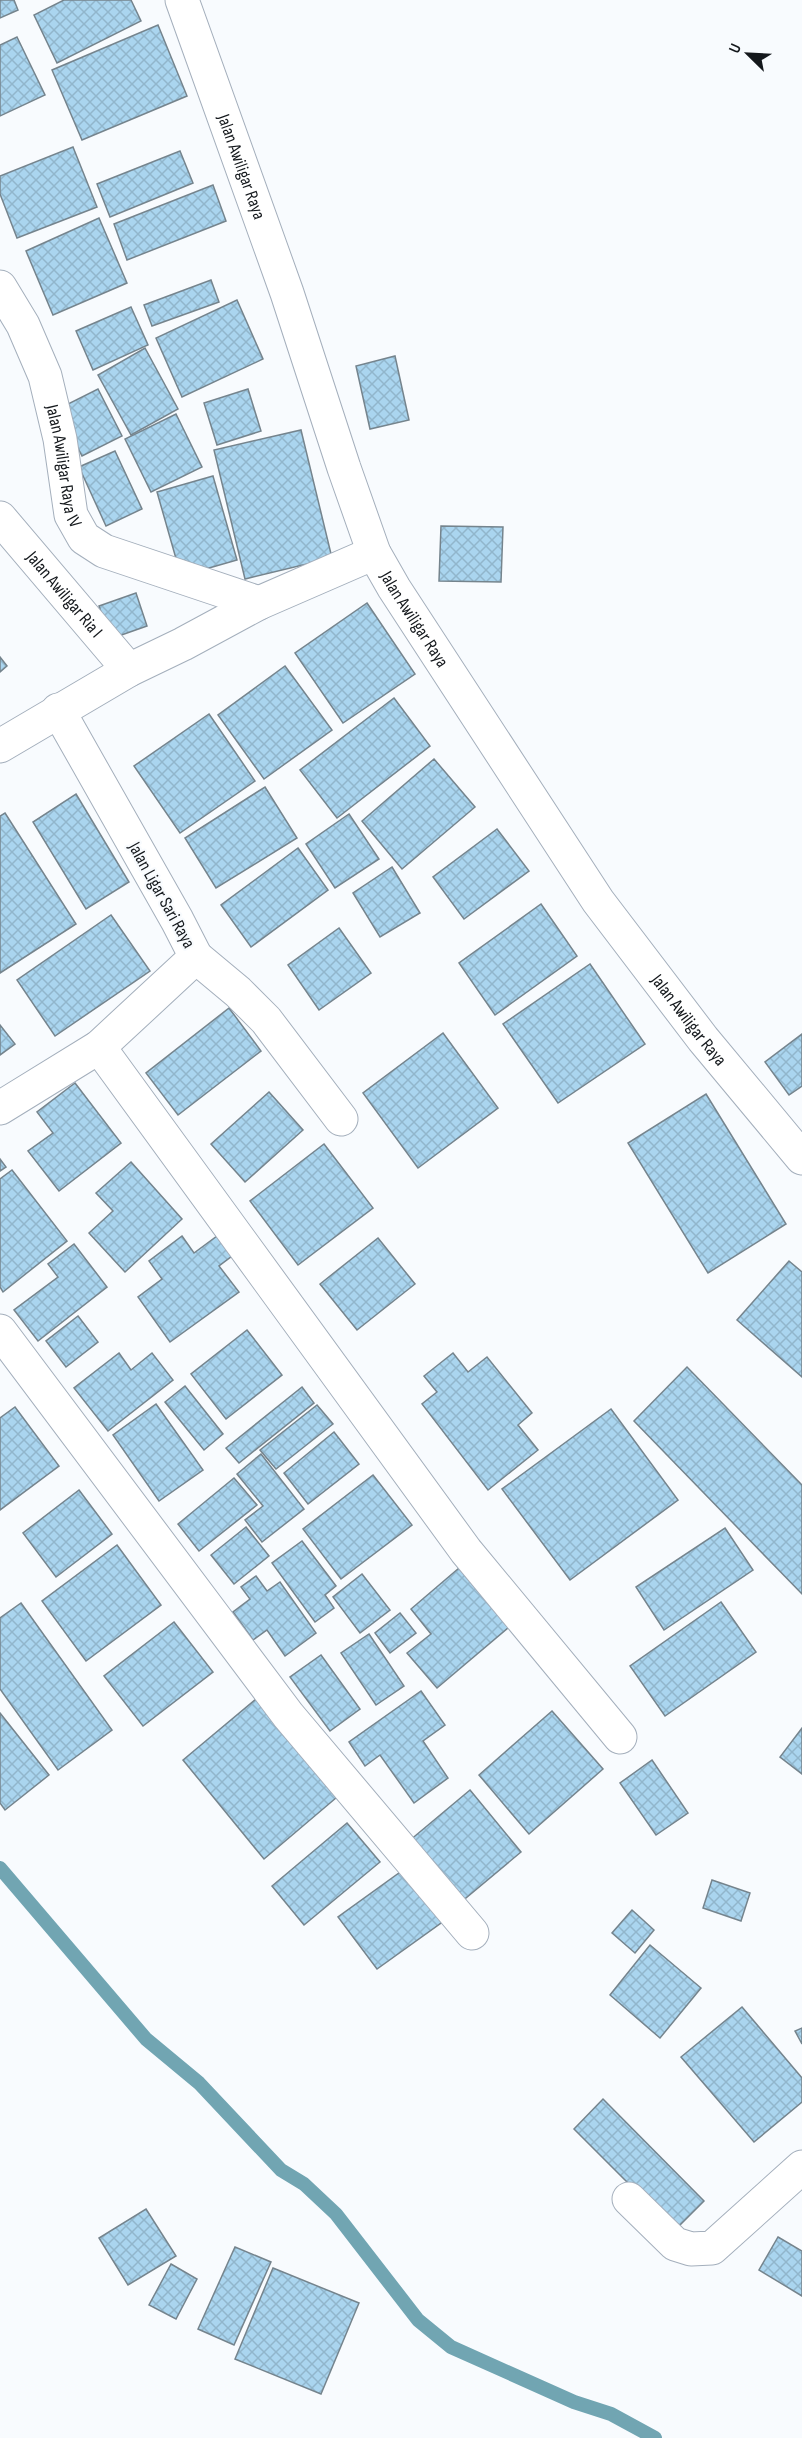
<svg xmlns="http://www.w3.org/2000/svg" width="802" height="2438" viewBox="0 0 802 2438" font-family="'Sofia Sans Condensed',sans-serif">
	<style>
		.lines { fill: none; stroke-linecap: round; stroke-linejoin: round }
		.stream { stroke: #71a5b2; stroke-width: 14 }
		.building { fill: url(#building-cross-hatch); stroke: #75848d; stroke-width: 1.5 }
		.minor-casing { stroke: #a4afbc; stroke-width: 35 }
		.minor { stroke: #fff; stroke-width: 33 }
		.labels { text-anchor: middle; stroke-width: 4.5; stroke-linejoin: round; paint-order: stroke }
		.street-label { font-size: 18px; fill: #14181c; stroke: #f8fbfe }
	</style>
	<defs>
		<pattern id="building-cross-hatch" width="8" height="8" patternUnits="userSpaceOnUse" patternTransform="scale(1.5)"><rect width="8" height="8" fill="#aad5ef"/><path d="M0 0l8 8M0 8l8-8" fill="none" stroke="#91b6cc"/></pattern>
	</defs>
	<rect width="100%" height="100%" fill="#f8fbfe"/>
	<g class="lines">
		<path class="stream" d="M0,1868L146,2039L199,2083L281,2170L304,2184L336,2214L418,2320L451,2347L574,2402L611,2414L655,2438"/>
	</g>
	<g class="building">
		<path d="M0,0H14L18,10L0,18Z"/>
		<path d="M64,0H131L141,21L57,63L34,15Z"/>
		<path d="M158,25L187,96L82,140L52,70Z"/>
		<path d="M17,37L45,95L0,116V45Z"/>
		<path d="M73,147L97,207L17,238L0,194V176Z"/>
		<path d="M180,151L193,183L110,217L97,184Z"/>
		<path d="M213,185L226,221L127,260L114,224Z"/>
		<path d="M99,218L127,283L53,315L26,251Z"/>
		<path d="M211,280L219,302L152,326L144,305Z"/>
		<path d="M237,300L263,359L182,397L156,338Z"/>
		<path d="M131,307L148,345L93,370L76,331Z"/>
		<path d="M145,348L178,409L131,435L98,375Z"/>
		<path d="M395,356L409,420L370,429L356,366Z"/>
		<path d="M98,389L122,436L82,456L58,409Z"/>
		<path d="M248,389L261,431L217,445L204,403Z"/>
		<path d="M176,414L202,467L151,492L125,439Z"/>
		<path d="M301,430L332,558L245,579L214,450Z"/>
		<path d="M115,451L142,509L106,526L79,467Z"/>
		<path d="M213,476L237,560L181,576L157,492Z"/>
		<path d="M441,526L503,527L501,582L439,581Z"/>
		<path d="M136,593L147,626L110,639L99,606Z"/>
		<path d="M367,603L415,674L343,723L295,653Z"/>
		<path d="M0,657L7,666L0,672Z"/>
		<path d="M285,666L332,730L264,779L218,715Z"/>
		<path d="M394,698L430,746L337,818L300,770Z"/>
		<path d="M209,714L255,781L180,833L134,766Z"/>
		<path d="M434,759L475,807L402,869L362,821Z"/>
		<path d="M265,787L297,838L216,888L185,838Z"/>
		<path d="M76,794L129,882L86,909L33,822Z"/>
		<path d="M5,813L76,924L0,973V816Z"/>
		<path d="M349,814L379,859L335,888L306,844Z"/>
		<path d="M497,829L529,871L464,919L433,877Z"/>
		<path d="M298,848L328,890L251,947L221,905Z"/>
		<path d="M392,867L420,913L380,937L353,893Z"/>
		<path d="M541,904L577,956L495,1015L459,963Z"/>
		<path d="M111,915L150,971L55,1036L17,980Z"/>
		<path d="M339,928L371,973L319,1010L288,965Z"/>
		<path d="M590,964L645,1044L558,1103L503,1024Z"/>
		<path d="M229,1008L261,1051L178,1115L146,1073Z"/>
		<path d="M0,1025L15,1044L0,1055Z"/>
		<path d="M443,1033L498,1108L418,1168L363,1093Z"/>
		<path d="M802,1034V1086L789,1095L765,1062Z"/>
		<path d="M75,1083L121,1143L59,1191L28,1151L53,1133L37,1112Z"/>
		<path d="M269,1092L303,1130L245,1182L211,1144Z"/>
		<path d="M706,1094L786,1224L708,1273L628,1143Z"/>
		<path d="M324,1144L373,1208L298,1265L250,1201Z"/>
		<path d="M0,1159L6,1167L0,1171Z"/>
		<path d="M131,1162L182,1219L125,1272L89,1233L113,1211L96,1193Z"/>
		<path d="M12,1170L67,1241L3,1292L0,1287V1179Z"/>
		<path d="M182,1236L194,1253L217,1236L232,1256L219,1266L239,1292L170,1342L138,1297L162,1279L149,1261Z"/>
		<path d="M378,1238L415,1284L357,1330L320,1284Z"/>
		<path d="M74,1244L107,1287L38,1341L14,1310L58,1277L48,1264Z"/>
		<path d="M789,1261L802,1272V1377L737,1320Z"/>
		<path d="M78,1316L98,1342L66,1367L46,1341Z"/>
		<path d="M247,1330L282,1375L226,1419L191,1374Z"/>
		<path d="M119,1353L131,1370L152,1353L173,1380L108,1431L74,1388Z"/>
		<path d="M453,1353L468,1372L487,1357L532,1413L518,1425L538,1450L488,1490L422,1404L437,1392L424,1376Z"/>
		<path d="M687,1367L802,1485V1594L634,1421Z"/>
		<path d="M185,1386L223,1434L204,1450L165,1402Z"/>
		<path d="M302,1387L314,1403L239,1463L226,1448Z"/>
		<path d="M156,1404L203,1470L159,1501L113,1435Z"/>
		<path d="M317,1405L333,1424L276,1469L260,1450Z"/>
		<path d="M15,1407L59,1466L0,1510V1418Z"/>
		<path d="M611,1409L678,1500L570,1580L502,1489Z"/>
		<path d="M334,1432L359,1464L308,1504L284,1473Z"/>
		<path d="M261,1454L304,1509L262,1542L245,1520L263,1506L237,1474Z"/>
		<path d="M373,1475L412,1525L341,1579L303,1529Z"/>
		<path d="M234,1478L257,1505L199,1551L178,1524Z"/>
		<path d="M79,1490L112,1534L56,1577L23,1533Z"/>
		<path d="M246,1527L269,1556L234,1584L211,1555Z"/>
		<path d="M725,1528L753,1570L664,1630L636,1587Z"/>
		<path d="M302,1541L336,1586L325,1595L334,1608L315,1622L272,1563Z"/>
		<path d="M117,1545L161,1605L86,1661L42,1601Z"/>
		<path d="M459,1568L509,1627L437,1688L407,1653L431,1634L411,1609Z"/>
		<path d="M362,1574L390,1610L360,1633L333,1597Z"/>
		<path d="M256,1576L267,1591L280,1582L316,1633L285,1656L267,1630L253,1640L233,1612L250,1599L241,1587Z"/>
		<path d="M721,1602L756,1652L665,1716L630,1666Z"/>
		<path d="M21,1603L112,1730L58,1770L0,1689V1618Z"/>
		<path d="M400,1613L416,1633L390,1653L375,1633Z"/>
		<path d="M174,1622L213,1672L143,1726L104,1676Z"/>
		<path d="M369,1634L404,1686L376,1705L341,1653Z"/>
		<path d="M321,1655L360,1709L330,1731L290,1677Z"/>
		<path d="M421,1691L445,1725L423,1741L448,1778L414,1803L380,1755L365,1766L349,1742Z"/>
		<path d="M262,1694L343,1792L264,1859L183,1760Z"/>
		<path d="M552,1711L603,1769L529,1834L479,1775Z"/>
		<path d="M0,1713L49,1775L5,1810L0,1803Z"/>
		<path d="M802,1728V1774L780,1757Z"/>
		<path d="M652,1760L688,1813L656,1835L620,1783Z"/>
		<path d="M470,1790L521,1852L460,1903L409,1841Z"/>
		<path d="M347,1823L380,1862L304,1925L272,1886Z"/>
		<path d="M410,1865L448,1918L377,1969L338,1917Z"/>
		<path d="M712,1880L750,1893L741,1921L703,1908Z"/>
		<path d="M632,1910L654,1930L635,1953L612,1933Z"/>
		<path d="M650,1945L701,1988L660,2038L610,1995Z"/>
		<path d="M742,2007L802,2078V2102L754,2142L681,2057Z"/>
		<path d="M802,2028V2044L795,2031Z"/>
		<path d="M603,2099L704,2201L675,2230L574,2129Z"/>
		<path d="M146,2209L176,2256L128,2285L99,2238Z"/>
		<path d="M778,2237L802,2251V2296L759,2270Z"/>
		<path d="M235,2247L271,2262L234,2345L198,2329Z"/>
		<path d="M171,2264L197,2279L176,2319L149,2305Z"/>
		<path d="M273,2268L359,2303L321,2394L235,2359Z"/>
	</g>
	<g class="lines">
		<g class="minor-casing">
			<g id="minor">
				<path id="s1" d="M182,0L287,293L344,468L374,553L394,588L598,901L703,1039L802,1158"/>
				<path id="s2" d="M0,287L23,325L45,376L60,439L71,515L84,538L104,551L259,603"/>
				<path id="s3" d="M0,518L129,670"/>
				<path d="M0,746L129,670L183,644L259,603L374,553"/>
				<path d="M196,957L238,992L266,1020L341,1119"/>
				<path d="M99,1047L466,1551L620,1737"/>
				<path d="M0,1108L99,1047L196,957L177,920L58,710"/>
				<path d="M0,1331L288,1715L472,1933"/>
				<path d="M629,2199L675,2244L691,2249L712,2248L802,2167"/>
			</g>
		</g>
		<use href="#minor" class="minor"/>
	</g>
	<g class="labels">
		<g class="street-label">
			<text dy="6" stroke="none"><textPath href="#s1" startOffset="177">Jalan Awiligar Raya</textPath></text>
			<text dy="6" stroke="none"><textPath href="#s2" startOffset="192">Jalan Awiligar Raya IV</textPath></text>
			<text dy="6" stroke="none"><textPath href="#s3" startOffset="100">Jalan Awiligar Ria I</textPath></text>
			<text dy="6" stroke="none"><textPath href="#s1" startOffset="663">Jalan Awiligar Raya</textPath></text>
			<text transform="translate(162 895) rotate(61)" y="6">Jalan Ligar Sari Raya</text>
			<text dy="6" stroke="none"><textPath href="#s1" startOffset="1149">Jalan Awiligar Raya</textPath></text>
		</g>
	</g>
	<g transform="translate(748 54) rotate(294)" stroke="#f8fbfe" stroke-width="4.5" paint-order="stroke">
	<path d="M0-4.5L10 22L0 15L-10 22Z" fill="#14181c"/>
	<text y="-9" font-size="16" font-weight="bold" text-anchor="middle" fill="#14181c">U</text>
	</g>
</svg>
